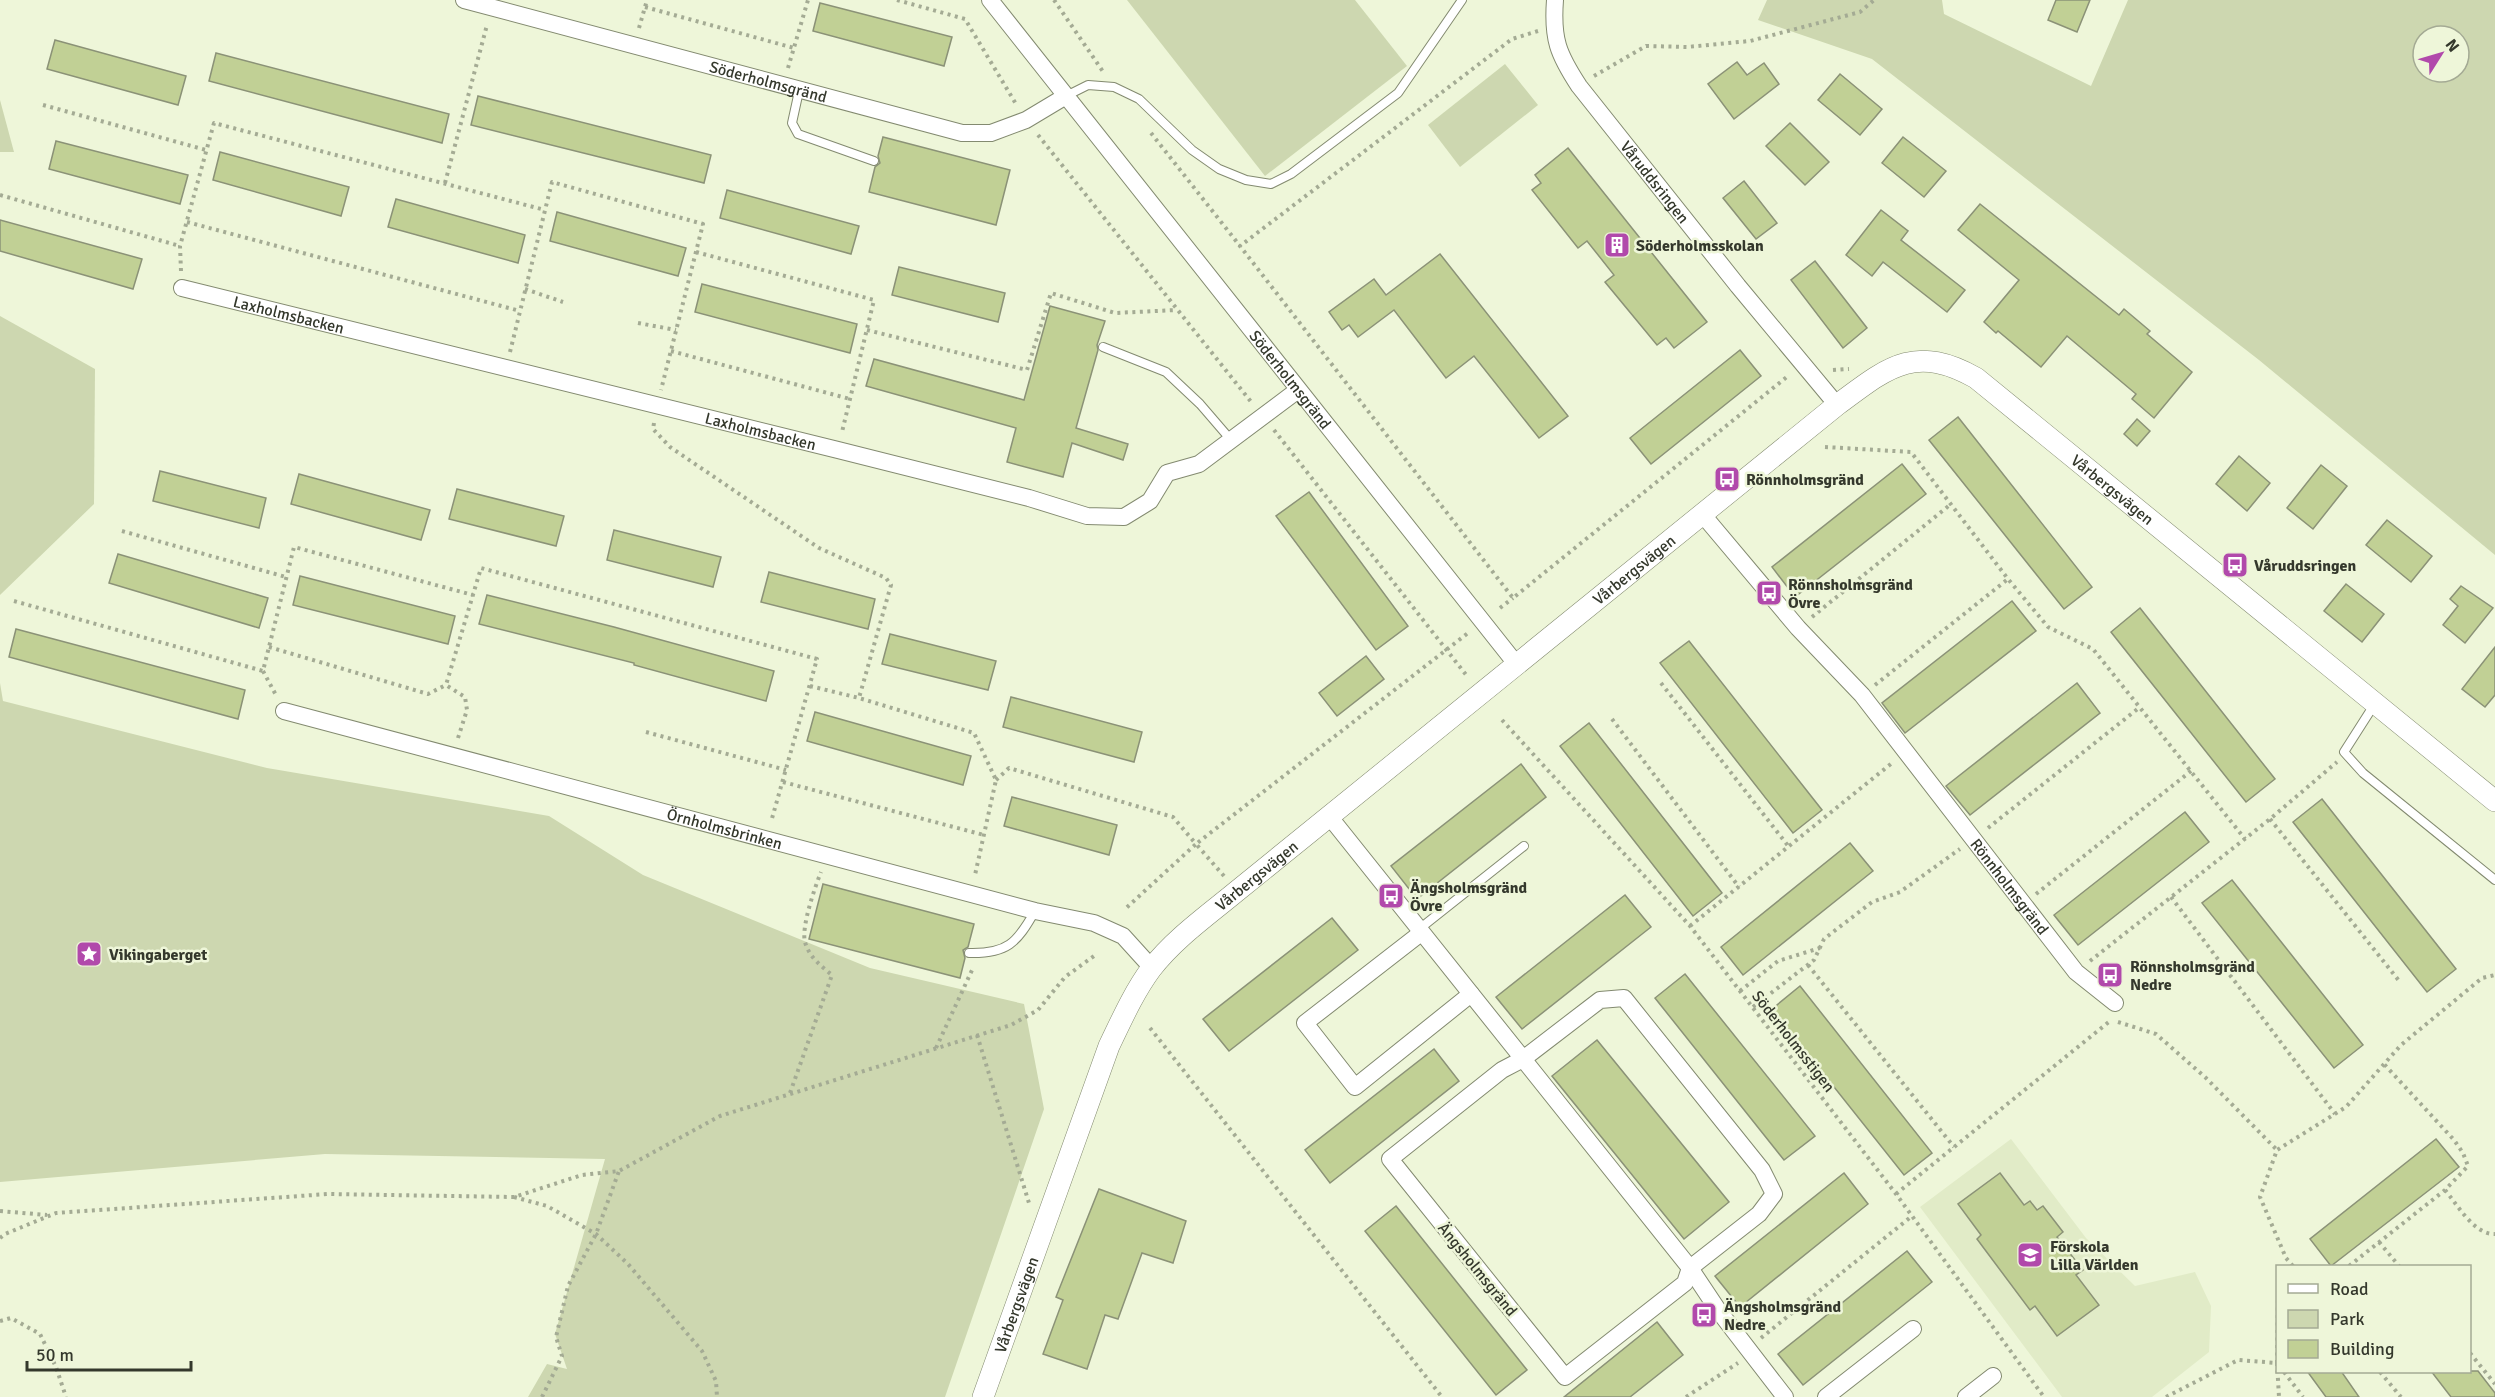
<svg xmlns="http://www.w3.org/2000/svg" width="2495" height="1397" viewBox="0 0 2495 1397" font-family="Signika,sans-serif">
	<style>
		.built { fill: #e1ebc7 }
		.green { fill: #cdd7b0; fill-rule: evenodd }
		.building { fill: #c1d095; stroke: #8b9277; stroke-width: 1.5 }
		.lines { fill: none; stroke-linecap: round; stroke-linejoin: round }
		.service-casing { stroke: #838a70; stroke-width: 10 }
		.minor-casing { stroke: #838a70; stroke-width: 18 }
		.tertiary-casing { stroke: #838a70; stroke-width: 22 }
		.path { stroke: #a4ab94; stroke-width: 4; stroke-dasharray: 3 4.5; stroke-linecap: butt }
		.service { stroke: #fff; stroke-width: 8 }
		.minor { stroke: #fff; stroke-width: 16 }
		.tertiary { stroke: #fff; stroke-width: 21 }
		.labels { text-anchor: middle; stroke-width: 5; stroke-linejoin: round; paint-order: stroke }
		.street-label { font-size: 16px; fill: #34382c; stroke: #eef6d9 }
		.poi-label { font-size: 16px; font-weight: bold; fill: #34382c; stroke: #eef6d9; text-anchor: start }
	</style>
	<rect width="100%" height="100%" fill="#eef6d9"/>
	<path class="built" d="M2011,1139L2086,1238L2135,1286L2195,1272L2211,1306L2209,1352L2152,1397H2062L1920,1207Z"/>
	<g class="green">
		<path d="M1127,0H1355L1407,66L1265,176Z"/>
		<path d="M1767,0H1942L1944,14L2091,86L2128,0H2495V555L2259,360L1872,59L1758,20ZM2423,36H2459V72H2423Z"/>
		<path d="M1505,64L1538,105L1460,167L1428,125Z"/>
		<path d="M0,100L14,152H0Z"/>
		<path d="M0,316L95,369L94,504L0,595Z"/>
		<path d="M0,683L3,701L267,768L549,816L643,875L870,968L1024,1004L1044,1109L945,1397H528L547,1364L567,1369L555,1334L605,1159L325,1154L0,1182Z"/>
	</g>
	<g class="building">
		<path d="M2056,0H2090L2077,32L2048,20Z"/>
		<path d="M820,3L952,37L944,66L813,31Z"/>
		<path d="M55,40L186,76L178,105L47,69Z"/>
		<path d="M216,53L449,114L442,143L209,81Z"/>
		<path d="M1737,62L1747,75L1764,63L1779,84L1734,119L1708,84Z"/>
		<path d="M1840,74L1882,109L1860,135L1818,100Z"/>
		<path d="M478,96L711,155L704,183L471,125Z"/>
		<path d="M1790,123L1829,162L1805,185L1766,146Z"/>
		<path d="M883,137L1010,170L996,225L869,192L875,167L880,163L878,156Z"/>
		<path d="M1903,137L1946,171L1924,197L1882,163Z"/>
		<path d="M56,141L188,175L180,204L49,169Z"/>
		<path d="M1568,148L1707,322L1674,348L1666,338L1657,345L1605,282L1614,275L1587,241L1578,248L1532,190L1541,183L1535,175Z"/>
		<path d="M220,152L349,187L341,216L213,180Z"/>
		<path d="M1744,181L1777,223L1756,239L1723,198Z"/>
		<path d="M727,190L859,226L851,254L720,218Z"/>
		<path d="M396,199L525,235L518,263L388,227Z"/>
		<path d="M1980,204L2119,315L2124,309L2150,331L2147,334L2192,372L2154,418L2132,399L2136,394L2067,336L2041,367L1998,331L1996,333L1984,322L2019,280L1958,230Z"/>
		<path d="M1881,210L1908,231L1901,240L1965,290L1947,312L1883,262L1872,276L1846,255Z"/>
		<path d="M557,212L686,248L678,276L550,241Z"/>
		<path d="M0,220L142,259L133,289L0,251Z"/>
		<path d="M1440,254L1568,416L1539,438L1474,356L1446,378L1394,310L1358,337L1349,325L1342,330L1329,312L1374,279L1386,295Z"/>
		<path d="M1815,261L1867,328L1843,348L1791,280Z"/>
		<path d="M899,267L1005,293L998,322L892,295Z"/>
		<path d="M702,284L857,324L850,353L695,312Z"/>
		<path d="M1050,306L1105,321L1097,345L1098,350L1076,428L1128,444L1123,460L1072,443L1063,477L1007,462L1016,428L866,386L874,359L1024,400Z"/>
		<path d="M1740,350L1761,376L1651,464L1630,438Z"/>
		<path d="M1958,417L2092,587L2064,609L1929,440Z"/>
		<path d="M2137,419L2150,431L2137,446L2124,434Z"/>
		<path d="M2239,456L2270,483L2247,511L2216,484Z"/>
		<path d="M1902,464L1926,494L1795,597L1772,567Z"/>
		<path d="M2321,465L2347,486L2313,529L2287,508Z"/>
		<path d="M160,471L266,498L259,528L153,501Z"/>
		<path d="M299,474L430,510L421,540L291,504Z"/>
		<path d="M457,489L564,516L556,546L449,519Z"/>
		<path d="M1309,492L1408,626L1376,650L1276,516Z"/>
		<path d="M2387,520L2432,556L2411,582L2366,545Z"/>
		<path d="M614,530L721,557L713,587L607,560Z"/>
		<path d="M118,554L268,598L259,628L109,583Z"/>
		<path d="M769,572L875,599L868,629L761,602Z"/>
		<path d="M300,576L455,616L448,644L293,605Z"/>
		<path d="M2346,584L2384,614L2362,642L2324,611Z"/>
		<path d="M2461,586L2493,608L2465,643L2443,625L2458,606L2450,599Z"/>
		<path d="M487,595L614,627L774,671L766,701L634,665V663L479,624Z"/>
		<path d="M2012,601L2036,631L1905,733L1882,703Z"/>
		<path d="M2140,608L2275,779L2246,802L2111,632Z"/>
		<path d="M16,629L245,690L238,719L9,657Z"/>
		<path d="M890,634L996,661L988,690L882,664Z"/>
		<path d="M1689,641L1822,810L1793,833L1660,663Z"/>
		<path d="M2495,647V695L2485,707L2462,689Z"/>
		<path d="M1366,656L1384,679L1337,716L1319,693Z"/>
		<path d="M2077,683L2100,713L1970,815L1946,786Z"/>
		<path d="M1011,697L1142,732L1134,762L1003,727Z"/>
		<path d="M815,712L971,756L963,785L807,741Z"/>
		<path d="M1589,723L1722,893L1693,916L1560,746Z"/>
		<path d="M1521,764L1546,797L1417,899L1391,866Z"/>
		<path d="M1012,797L1117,825L1109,855L1004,826Z"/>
		<path d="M2322,799L2456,969L2427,992L2293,822Z"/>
		<path d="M2185,812L2209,842L2078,945L2054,915Z"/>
		<path d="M1850,843L1873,871L1743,975L1721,947Z"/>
		<path d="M2232,880L2363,1045L2334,1068L2202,903Z"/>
		<path d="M823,884L974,924L968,947L963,950L965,958L960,978L809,939Z"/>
		<path d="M1625,895L1651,927L1522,1029L1496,997Z"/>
		<path d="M1332,918L1358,950L1229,1051L1203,1019Z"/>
		<path d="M1685,974L1815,1136L1784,1160L1655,998Z"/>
		<path d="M1800,986L1932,1153L1904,1175L1772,1009Z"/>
		<path d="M1597,1040L1729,1202L1684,1239L1552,1076Z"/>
		<path d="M1434,1049L1459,1081L1330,1183L1305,1150Z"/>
		<path d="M2436,1139L2459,1167L2331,1266L2310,1239Z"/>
		<path d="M1844,1173L1868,1204L1740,1307L1715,1276Z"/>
		<path d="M2000,1173L2024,1205L2030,1201L2037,1210L2043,1206L2063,1232L2057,1237L2083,1270L2076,1275L2099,1305L2057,1336L2035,1306L2030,1310L1977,1239L1981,1235L1958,1204Z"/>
		<path d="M1099,1189L1186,1221L1173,1263L1142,1253L1118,1319L1105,1315L1087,1369L1043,1354L1063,1300L1056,1297Z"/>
		<path d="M1396,1206L1527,1370L1496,1395L1365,1231Z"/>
		<path d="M1907,1251L1932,1282L1803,1385L1778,1354Z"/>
		<path d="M1657,1322L1683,1355L1630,1397H1564Z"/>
		<path d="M2307,1371H2341L2359,1397H2326Z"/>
		<path d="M2431,1371H2478L2495,1393V1397H2451Z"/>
	</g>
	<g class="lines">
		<g class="service-casing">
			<g id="service">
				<path d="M799,91L792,123L798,134L874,161"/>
				<path d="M1066,96L1088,85L1114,87L1139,99L1192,150L1219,169L1246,180L1271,184L1291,174L1398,93L1462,0"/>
				<path d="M1103,347L1166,372L1200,404L1231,440"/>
				<path d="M2374,705L2344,752L2363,773L2495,880"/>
				<path d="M1418,930L1524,846"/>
				<path d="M969,953C1007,954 1017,943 1035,911"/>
			</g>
		</g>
		<g class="minor-casing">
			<g id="minor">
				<path id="s1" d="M464,0L962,133H991L1026,120L1066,96"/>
				<path id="s2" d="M990,0L1517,665"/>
				<path id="s3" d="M1555,0C1552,39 1558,54 1579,86L1738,286L1837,405"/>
				<path id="s4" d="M182,288L838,450L1029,498L1087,516L1124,517L1150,501L1167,473L1199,464L1298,390"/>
				<path id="s5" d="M1703,515L1798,628L1862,695L2076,972L2115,1003"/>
				<path id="s6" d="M284,711L1035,911L1094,923L1123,936L1152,968"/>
				<path d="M1329,816L1690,1268L1718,1310L1785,1397"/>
				<path d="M1421,933L1305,1023L1355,1087L1471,994"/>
				<path d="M1624,998L1762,1170L1774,1194L1759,1214L1690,1268L1685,1283L1565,1377L1390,1159L1502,1070L1523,1059L1600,1000Z"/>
				<path d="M1826,1397L1913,1329"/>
				<path d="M1966,1397L1993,1376"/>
			</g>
		</g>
		<g class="tertiary-casing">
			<g id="tertiary">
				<path id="s7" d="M983,1397L1109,1046C1122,1019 1134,992 1151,969C1174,939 1208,915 1237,891L1837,405C1887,368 1914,343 1976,378L2495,801"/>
			</g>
		</g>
		<g class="path">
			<path d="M897,0L965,19L1016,104"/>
			<path d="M1054,0L1104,73"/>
			<path d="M645,7L794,48"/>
			<path d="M639,28L647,0"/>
			<path d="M1538,31L1512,39L1240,246L1513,598L1788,376"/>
			<path d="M788,68L808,0"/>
			<path d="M1594,76L1646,46L1687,47L1750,41L1860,12L1874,0"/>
			<path d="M43,105L206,150"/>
			<path d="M1151,133L1240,246"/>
			<path d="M1038,135L1252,403"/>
			<path d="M445,183L487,25"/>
			<path d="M0,195L180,246"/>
			<path d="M187,222L520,311"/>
			<path d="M696,252L874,300L842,432"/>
			<path d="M181,271L180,246L214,123L545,210"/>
			<path d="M525,289L563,302"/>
			<path d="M638,323L676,330"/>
			<path d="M867,330L1027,370L1051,293L1115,313L1176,310"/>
			<path d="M671,351L850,399"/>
			<path d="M510,352L552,182L703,224L661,390"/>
			<path d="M1833,370L1849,369"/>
			<path d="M654,423L653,429L670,447L819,548L886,578L891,585L859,698"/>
			<path d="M1274,430L1467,676"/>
			<path d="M1825,447L1911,452L2008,579L2048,627L2093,649L2245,839"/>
			<path d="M122,531L286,577"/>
			<path d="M14,601L263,671L294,547L473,595"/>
			<path d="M1500,608L1513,598"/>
			<path d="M1812,617L1951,504"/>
			<path d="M269,647L428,694L446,685"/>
			<path d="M263,671L277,697"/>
			<path d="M1661,683L1789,847"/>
			<path d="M1875,685L2008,579"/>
			<path d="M810,686L859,698L974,733L996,780L975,875"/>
			<path d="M1612,719L1739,887"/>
			<path d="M1502,720L1690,926L1896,1194L2044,1397"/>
			<path d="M646,732L786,770"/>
			<path d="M458,738L467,710L465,697L446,685L481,568L817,659L771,822"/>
			<path d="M996,780L1009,768L1173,817L1196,844L1124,910"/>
			<path d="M783,782L984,835"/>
			<path d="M2270,819L2400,982"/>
			<path d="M1988,828L2140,707"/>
			<path d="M1224,876L1196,844L1468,633"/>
			<path d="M2036,894L2191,771"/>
			<path d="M2171,897L2335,1114"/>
			<path d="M1690,926L1892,763"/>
			<path d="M2090,961L2270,819L2337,762"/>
			<path d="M1808,965L1954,1147"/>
			<path d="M1740,991L1778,961L1820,948"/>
			<path d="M1753,1007L1814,960L1824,939L1872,902L1900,892L1960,849"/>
			<path d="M2118,1022L2156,1034L2206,1078L2277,1150"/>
			<path d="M1150,1028L1442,1397"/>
			<path d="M977,1035L1029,1203"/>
			<path d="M936,1048L973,968"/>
			<path d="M790,1093L832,975C821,966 809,957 805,942C801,927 815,887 821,872"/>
			<path d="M2445,1190C2457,1204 2474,1235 2495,1234"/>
			<path d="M1896,1194L2110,1021"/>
			<path d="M514,1197L547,1206L596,1234L628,1264L702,1351L716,1381L717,1397"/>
			<path d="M0,1211L47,1215"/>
			<path d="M0,1238L5,1234L56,1213L328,1194L514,1197L582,1175L619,1171L720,1116L1011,1025L1038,1010L1065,977L1094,956"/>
			<path d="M2379,1242L2399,1266"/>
			<path d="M2293,1266L2286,1258L2260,1197L2277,1150L2346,1107L2401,1045L2482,978L2495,975"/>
			<path d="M2349,1266L2445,1190L2468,1166L2463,1153L2454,1140L2384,1064"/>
			<path d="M0,1321L11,1318L40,1334L56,1367L66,1397"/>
			<path d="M1761,1338L1912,1216"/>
			<path d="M2470,1353L2495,1384"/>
			<path d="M2277,1363L2279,1397"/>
			<path d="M2284,1372L2303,1397"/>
			<path d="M2380,1372L2401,1397"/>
			<path d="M542,1397L562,1356L556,1337L568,1286L596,1234L619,1171"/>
			<path d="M1686,1397L1738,1363"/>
			<path d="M2166,1397L2238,1360L2277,1363L2278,1296"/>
		</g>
		<use href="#service" class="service"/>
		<use href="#minor" class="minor"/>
		<use href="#tertiary" class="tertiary"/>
	</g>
	<defs>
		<g id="building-square" transform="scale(1.35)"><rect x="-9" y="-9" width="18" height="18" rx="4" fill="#b149ab" stroke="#eef6d9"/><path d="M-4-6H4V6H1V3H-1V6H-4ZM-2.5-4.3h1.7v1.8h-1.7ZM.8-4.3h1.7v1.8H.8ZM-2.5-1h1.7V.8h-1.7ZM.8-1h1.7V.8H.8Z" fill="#fff"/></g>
		<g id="bus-square" transform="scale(1.35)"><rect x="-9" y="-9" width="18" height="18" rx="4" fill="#b149ab" stroke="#eef6d9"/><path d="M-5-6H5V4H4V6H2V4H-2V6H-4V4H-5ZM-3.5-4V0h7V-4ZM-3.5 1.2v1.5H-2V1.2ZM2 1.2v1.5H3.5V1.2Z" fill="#fff"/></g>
		<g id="sight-square" transform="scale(1.35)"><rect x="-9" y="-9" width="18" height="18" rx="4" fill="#b149ab" stroke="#eef6d9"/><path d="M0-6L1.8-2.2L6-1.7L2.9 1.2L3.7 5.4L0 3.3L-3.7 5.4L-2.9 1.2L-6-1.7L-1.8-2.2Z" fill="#fff"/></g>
		<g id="school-square" transform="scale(1.35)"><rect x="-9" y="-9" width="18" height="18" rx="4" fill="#b149ab" stroke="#eef6d9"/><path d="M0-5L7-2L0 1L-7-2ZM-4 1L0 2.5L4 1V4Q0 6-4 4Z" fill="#fff"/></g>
	</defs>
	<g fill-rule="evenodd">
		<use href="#building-square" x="1617" y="245"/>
		<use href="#bus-square" x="1727" y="479"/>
		<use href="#bus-square" x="2235" y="565"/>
		<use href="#bus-square" x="1769" y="593"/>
		<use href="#bus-square" x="1391" y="896"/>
		<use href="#sight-square" x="89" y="954"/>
		<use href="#bus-square" x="2110" y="975"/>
		<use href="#school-square" x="2030" y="1255"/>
		<use href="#bus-square" x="1704" y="1315"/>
	</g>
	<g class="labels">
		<g class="street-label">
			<text dy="6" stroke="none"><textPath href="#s1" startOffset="315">Söderholmsgränd</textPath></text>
			<text dy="6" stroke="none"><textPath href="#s3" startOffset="214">Våruddsringen</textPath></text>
			<text dy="6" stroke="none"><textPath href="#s4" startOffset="110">Laxholmsbacken</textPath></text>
			<text dy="6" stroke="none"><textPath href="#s2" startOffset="484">Söderholmsgränd</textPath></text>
			<text dy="6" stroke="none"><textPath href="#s4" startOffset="596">Laxholmsbacken</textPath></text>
			<text dy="6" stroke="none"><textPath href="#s7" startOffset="1680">Vårbergsvägen</textPath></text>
			<text dy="6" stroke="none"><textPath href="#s7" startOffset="1088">Vårbergsvägen</textPath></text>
			<text dy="6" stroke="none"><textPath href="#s6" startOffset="456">Örnholmsbrinken</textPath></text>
			<text dy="6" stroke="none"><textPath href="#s7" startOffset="602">Vårbergsvägen</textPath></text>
			<text dy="6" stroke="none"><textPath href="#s5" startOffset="482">Rönnholmsgränd</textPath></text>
			<text transform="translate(1794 1041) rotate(52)" y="6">Söderholmsstigen</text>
			<text transform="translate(1478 1269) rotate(51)" y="6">Ängsholmsgränd</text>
			<text dy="6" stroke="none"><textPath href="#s7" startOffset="98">Vårbergsvägen</textPath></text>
		</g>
		<g class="poi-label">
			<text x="1636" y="251">Söderholmsskolan</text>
			<text x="1746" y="485">Rönnholmsgränd</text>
			<text x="2254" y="571">Våruddsringen</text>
			<text x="1788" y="590">Rönnsholmsgränd<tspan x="1788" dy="18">Övre</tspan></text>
			<text x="1410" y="893">Ängsholmsgränd<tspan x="1410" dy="18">Övre</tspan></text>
			<text x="109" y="960">Vikingaberget</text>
			<text x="2130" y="972">Rönnsholmsgränd<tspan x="2130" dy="18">Nedre</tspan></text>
			<text x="2050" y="1252">Förskola<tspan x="2050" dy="18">Lilla Världen</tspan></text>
			<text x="1724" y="1312">Ängsholmsgränd<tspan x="1724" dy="18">Nedre</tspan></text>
		</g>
	</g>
	<rect x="2276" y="1265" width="195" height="108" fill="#eef6d9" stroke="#a4aa94" stroke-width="1.5"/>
	<rect x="2288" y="1284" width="30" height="9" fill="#ffffff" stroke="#a4aa94" stroke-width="1.5"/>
	<text x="2330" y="1295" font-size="18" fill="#34382c">Road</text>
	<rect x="2288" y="1310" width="30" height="18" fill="#cdd7b0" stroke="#a4aa94" stroke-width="1.5"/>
	<text x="2330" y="1325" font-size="18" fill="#34382c">Park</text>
	<rect x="2288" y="1340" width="30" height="18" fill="#c1d095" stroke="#a4aa94" stroke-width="1.5"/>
	<text x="2330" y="1355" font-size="18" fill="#34382c">Building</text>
	<g transform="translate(2441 54) rotate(53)"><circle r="28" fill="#eef6d9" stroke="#a4aa94" stroke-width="1.5"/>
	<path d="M0-4.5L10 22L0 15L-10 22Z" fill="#b149ab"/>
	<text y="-9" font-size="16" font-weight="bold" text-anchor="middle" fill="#34382c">N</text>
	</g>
	<path d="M27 1361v9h164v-9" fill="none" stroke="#34382c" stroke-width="3"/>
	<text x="36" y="1361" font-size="18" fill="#34382c" stroke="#eef6d9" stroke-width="4.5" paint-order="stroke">50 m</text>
</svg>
